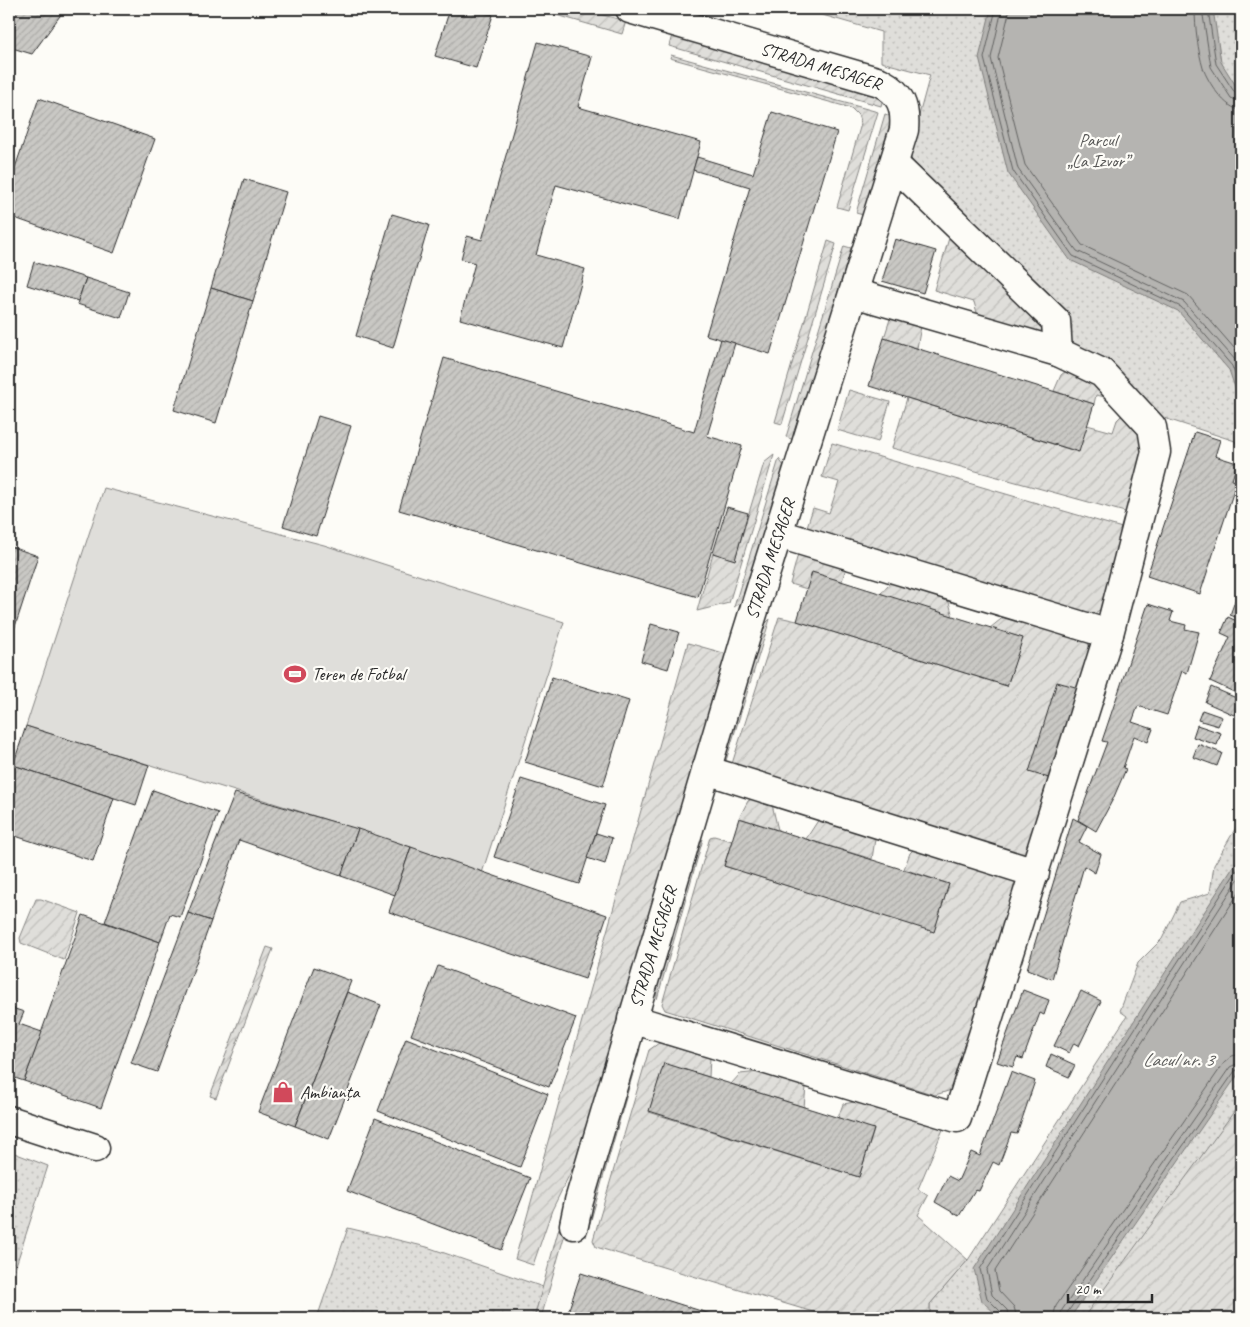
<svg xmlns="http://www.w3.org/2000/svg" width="1250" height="1327" viewBox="0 0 1250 1327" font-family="Caveat,sans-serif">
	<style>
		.park { fill: url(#park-dots); stroke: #858482 }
		.garden { fill: url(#garden-furrows); stroke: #858482 }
		.pitch { fill: #dfdeda; stroke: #858482 }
		.water { fill: #b5b4b1; stroke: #7e7d7b }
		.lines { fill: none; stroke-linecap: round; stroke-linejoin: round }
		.shore { stroke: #626261; stroke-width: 1 }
		.building { fill: url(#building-hatch); stroke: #2b2b2b }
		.minor-casing { stroke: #2b2b2b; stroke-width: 31 }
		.minor { stroke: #fdfcf7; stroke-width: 28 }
		.labels { text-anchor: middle; stroke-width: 4.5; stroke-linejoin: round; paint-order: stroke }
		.street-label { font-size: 18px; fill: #2b2b2b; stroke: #fdfcf7 }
		.park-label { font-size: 18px; fill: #585857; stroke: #fdfcf7 }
		.poi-label { font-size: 18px; fill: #2b2b2b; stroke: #fdfcf7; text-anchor: start }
		.water-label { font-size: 19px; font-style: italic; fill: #5b5b5a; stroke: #fdfcf7 }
	</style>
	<defs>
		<pattern id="park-dots" width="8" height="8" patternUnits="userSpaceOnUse" patternTransform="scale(1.25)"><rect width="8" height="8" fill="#dfdeda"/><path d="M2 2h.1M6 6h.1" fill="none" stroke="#c0bfbb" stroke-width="1.8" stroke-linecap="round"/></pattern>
		<pattern id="garden-furrows" width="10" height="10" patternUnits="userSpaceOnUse" patternTransform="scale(1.25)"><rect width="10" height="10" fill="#dfdeda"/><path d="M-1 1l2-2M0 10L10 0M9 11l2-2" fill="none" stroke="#c0bfbb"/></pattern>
		<pattern id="building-hatch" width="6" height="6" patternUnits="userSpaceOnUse" patternTransform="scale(1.25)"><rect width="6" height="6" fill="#c9c8c4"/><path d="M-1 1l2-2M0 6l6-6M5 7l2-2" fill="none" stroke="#adaca9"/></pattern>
	</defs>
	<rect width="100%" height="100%" fill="#fdfcf7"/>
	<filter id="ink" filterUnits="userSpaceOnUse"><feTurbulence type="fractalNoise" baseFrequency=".02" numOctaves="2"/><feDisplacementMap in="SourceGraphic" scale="10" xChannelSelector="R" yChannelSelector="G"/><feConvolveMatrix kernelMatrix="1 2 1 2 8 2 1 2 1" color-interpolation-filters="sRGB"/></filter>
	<g filter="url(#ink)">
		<g class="park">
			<path d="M802,9H1241V455L1235,441L1164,418L1104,357L1091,359L1071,349L1072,325L913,164L909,152L930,75L881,62V32Z"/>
			<path d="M1241,819V1318H930V1304L968,1260L1127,1016L1120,1011L1138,963L1162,939L1180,902L1210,893L1214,865Z"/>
			<path d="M9,1151L48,1166L9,1287Z"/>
			<path d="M348,1228L427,1247L543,1287L534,1318H317Z"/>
		</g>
		<g class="garden">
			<path d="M536,9H580L626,21L622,34Z"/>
			<path d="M672,35L884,94L881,106L669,46Z"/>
			<path d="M671,55L878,112L848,210L837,207L861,124L858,115L851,108L670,58Z"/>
			<path d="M885,114L891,116V120L863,215L856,213Z"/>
			<path d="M951,231L1042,322V331L1035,340L979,320L974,302L934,290Z"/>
			<path d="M828,241L836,244L782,424L775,422Z"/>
			<path d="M844,246L851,248L794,440L786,437Z"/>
			<path d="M892,313L921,326L917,348L884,338Z"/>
			<path d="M1066,371L1099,380L1105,397L1096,395L1094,404L1054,391L1061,375Z"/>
			<path d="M849,390L890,402L878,442L837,430Z"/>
			<path d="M907,398L1078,452L1087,425L1113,432L1117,420L1122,415L1129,416L1143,434L1140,463L1130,511L1125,512L892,448Z"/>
			<path d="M832,443L1122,528L1124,533L1108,605L1093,614L1083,616L805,533L813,508L829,513L839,482L822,477Z"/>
			<path d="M774,455L729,603L697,611L713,553L735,559L764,463Z"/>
			<path d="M779,459L786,469L744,601L734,607Z"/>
			<path d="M798,554L847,564L842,581L807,589L790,584Z"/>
			<path d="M896,576L946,591L953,617L880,594Z"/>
			<path d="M1011,611L1079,632L1088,642L1092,658L1030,861L730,770L779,617L797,621L1007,686L1022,638L990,628Z"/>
			<path d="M770,619L724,767L721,764L763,626Z"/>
			<path d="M688,643L727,654L616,1028L610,1082L592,1129L552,1210L533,1265L515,1259Z"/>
			<path d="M759,795L771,800L778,830L739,818L748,801Z"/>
			<path d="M819,819L868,828L875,839L872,859L806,839Z"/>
			<path d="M714,836L732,841L724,866L934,931L949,884L904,869L910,853L915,848L1023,878L955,1089L935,1095L665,1010L662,1004L710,837Z"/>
			<path d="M703,839L657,999L656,984L698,844Z"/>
			<path d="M36,899H41L80,913L64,960L21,943L20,938Z"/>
			<path d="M267,947L273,949L216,1098L210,1096Z"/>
			<path d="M659,1043L710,1058L709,1077L664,1064L649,1112L859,1177L874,1130L838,1118L843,1104L860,1101L944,1127L918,1189L928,1196L918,1215L968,1260L930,1304V1318H897L898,1316L878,1310L858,1318H833L596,1247L593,1240L649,1050Z"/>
			<path d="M640,1049L586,1237L582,1228L635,1055Z"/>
			<path d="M759,1072L806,1087L804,1107L731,1084L740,1074Z"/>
			<path d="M1241,1102V1318H1083Z"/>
			<path d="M568,1223L541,1318H534L559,1228Z"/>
		</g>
		<path class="pitch" d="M104,488L324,545L564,622L482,873C332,818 178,775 26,726Z"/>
		<g class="water">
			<path d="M991,9H1213L1221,62L1241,94V405L1229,370L1178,311L1070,260L1008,173L979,58Z"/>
			<path d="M1241,855V1070L1070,1318H1000L982,1301L974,1269Z"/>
		</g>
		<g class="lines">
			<g class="shore">
				<path d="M996,9L984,58L1013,171L1073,256L1181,307L1232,366L1241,390"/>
				<path d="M1002,9L991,58L1018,169L1077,251L1184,302L1237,362L1241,372"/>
				<path d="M1010,9L998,58L1025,165L1082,245L1188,295L1241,356"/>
				<path d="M1195,9C1195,27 1198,51 1203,68C1208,82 1225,109 1241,110"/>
				<path d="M1202,9L1211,67L1231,98L1241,102"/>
				<path d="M1208,9L1216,64L1235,93L1241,96"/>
				<path d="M1003,1318L1002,1313L987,1298L980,1269L1241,864"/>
				<path d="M1009,1318L1007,1310L992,1295L987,1270L1241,875"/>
				<path d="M1017,1318L1014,1307L999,1291L995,1271L1241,889"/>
				<path d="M1053,1318L1056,1306L1224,1063L1232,1056L1241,1054"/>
				<path d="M1060,1318L1062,1310L1230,1067L1241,1062"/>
				<path d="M1066,1318L1067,1313L1235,1071L1241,1068"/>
			</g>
		</g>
		<g class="building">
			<path d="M9,9H65L32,54L9,47Z"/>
			<path d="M450,9H471L493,15L476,68L435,56Z"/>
			<path d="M538,42L592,57L578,107L701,142L680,219L556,185L536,255L585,269L563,348L460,319L475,263L461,259L467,236L482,240Z"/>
			<path d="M39,98L155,139L114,253L9,216V185Z"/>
			<path d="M772,112L837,132L770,354L706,335L750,187L693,170L697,157L753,174Z"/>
			<path d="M244,179L286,192L253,301L211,288Z"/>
			<path d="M392,214L429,225L393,348L356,336Z"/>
			<path d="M895,239L936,251L923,293L882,281Z"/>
			<path d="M34,262L86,278L78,301L27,285Z"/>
			<path d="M86,278L129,292L121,318L77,304Z"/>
			<path d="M211,288L253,301L216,423L174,410Z"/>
			<path d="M884,338L1094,404L1079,452L869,386Z"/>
			<path d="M721,339L735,343L707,436L742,446L698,597L399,510L444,358L694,432Z"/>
			<path d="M318,416L351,426L316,536L283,526Z"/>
			<path d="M1195,432L1220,440L1215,456L1237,463L1232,480L1237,481L1200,594L1147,576Z"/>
			<path d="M727,507L748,513L735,560L713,553Z"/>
			<path d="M9,546L38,556L9,645Z"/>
			<path d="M812,572L1023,638L1007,686L797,621Z"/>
			<path d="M1241,584V619L1230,615Z"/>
			<path d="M1148,604L1173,612L1170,621L1186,625L1185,629L1199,632L1187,673L1182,671L1167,715L1138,706L1132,722L1153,729L1148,742L1134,736L1123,768L1126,769L1113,799L1096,831L1078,820L1107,742L1102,741Z"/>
			<path d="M1228,617L1241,623V682L1236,693L1210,681L1230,637L1221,633Z"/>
			<path d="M651,624L679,632L668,669L641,661Z"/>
			<path d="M552,677L629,701L603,786L525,762Z"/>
			<path d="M1057,682L1079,688L1052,779L1029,772Z"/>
			<path d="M1211,687L1241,700L1234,715L1205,702Z"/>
			<path d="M1202,710L1222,717L1218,726L1198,720Z"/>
			<path d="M1197,725L1221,733L1217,745L1193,737Z"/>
			<path d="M26,726L149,765L136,805L13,765Z"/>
			<path d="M1198,744L1222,753L1217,766L1193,757Z"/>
			<path d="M13,765L114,798L93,861L9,834V778Z"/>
			<path d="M521,779L605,805L579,884L494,857Z"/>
			<path d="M153,790L218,813L180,917L170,914L160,942L105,922Z"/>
			<path d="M235,793L358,829L341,876L239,840L211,921L188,913Z"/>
			<path d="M739,818L949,884L934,932L724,866Z"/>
			<path d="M1073,818L1087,826L1079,842L1101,854L1095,873L1084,866L1052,979L1027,969Z"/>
			<path d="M358,829L411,847L395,895L341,876Z"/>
			<path d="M596,833L612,838L605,864L587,858Z"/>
			<path d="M411,847L607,915L585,979L389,912Z"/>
			<path d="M188,913L211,921L157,1072L131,1063Z"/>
			<path d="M83,915L160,942L101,1108L24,1081Z"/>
			<path d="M438,966L576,1018L549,1087L411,1035Z"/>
			<path d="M314,967L351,981L295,1126L258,1112Z"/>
			<path d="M1023,990L1049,1000L1044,1015L1040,1013L1023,1059L1017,1057L1013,1067L997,1062Z"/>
			<path d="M1081,991L1101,1001L1079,1046L1074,1043L1069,1053L1054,1046Z"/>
			<path d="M347,992L381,1005L329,1139L295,1126Z"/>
			<path d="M9,1007L24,1012L19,1024L42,1032L24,1081L9,1076Z"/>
			<path d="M406,1038L548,1094L520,1167L378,1111Z"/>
			<path d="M1051,1054L1075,1065L1069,1077L1046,1067Z"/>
			<path d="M664,1063L874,1129L859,1177L649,1111Z"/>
			<path d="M1011,1072L1035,1081L1017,1134L1011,1133L999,1165L993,1162L979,1191L975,1190L959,1216L935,1202L948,1176L958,1181L971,1152L980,1156Z"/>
			<path d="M375,1118L530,1178L501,1250L347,1191Z"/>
			<path d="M581,1273L723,1318H566Z"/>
		</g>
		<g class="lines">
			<g class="minor-casing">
				<g id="minor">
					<path d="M854,293L1058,352"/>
					<path d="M779,534L1109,634"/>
					<path d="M706,770L1035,873"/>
					<path d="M632,1019L957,1118L1109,634L1156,452L1152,427L1102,373L1058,352L1056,321L894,164"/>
					<path d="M9,1120L95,1148"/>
					<path d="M574,1225L579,1201L746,636L904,130C906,107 901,93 880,82L630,9"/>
				</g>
			</g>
			<use href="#minor" class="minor"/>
		</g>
	</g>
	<defs>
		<g id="stadium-bare" transform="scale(1.725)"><path d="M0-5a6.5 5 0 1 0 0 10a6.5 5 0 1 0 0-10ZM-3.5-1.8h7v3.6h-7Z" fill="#d1495b" stroke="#fdfcf7" stroke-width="2.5" paint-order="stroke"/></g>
		<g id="shop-bare" transform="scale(1.725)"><path d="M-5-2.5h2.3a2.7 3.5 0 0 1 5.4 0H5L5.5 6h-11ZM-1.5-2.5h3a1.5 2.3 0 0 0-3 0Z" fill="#d1495b" stroke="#fdfcf7" stroke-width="2.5" paint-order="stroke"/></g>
	</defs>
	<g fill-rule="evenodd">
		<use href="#stadium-bare" x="295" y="674"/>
		<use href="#shop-bare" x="283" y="1092"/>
	</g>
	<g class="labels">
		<g class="street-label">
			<text transform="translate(821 66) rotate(17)" y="6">STRADA MESAGER</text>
			<text transform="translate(770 559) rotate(-72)" y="6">STRADA MESAGER</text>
			<text transform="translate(653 947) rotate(-73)" y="6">STRADA MESAGER</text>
		</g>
		<g class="park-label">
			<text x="1098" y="146">Parcul<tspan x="1098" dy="21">„La Izvor”</tspan></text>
		</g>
		<g class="poi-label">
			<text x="312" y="680">Teren de Fotbal</text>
			<text x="300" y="1098">Ambianța</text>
		</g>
		<g class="water-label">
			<text x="1178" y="1066">Lacul nr. 3</text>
		</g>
	</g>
	<rect width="1250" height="1327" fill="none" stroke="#fdfcf7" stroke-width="30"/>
	<rect x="15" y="15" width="1220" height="1297" fill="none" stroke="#2b2b2b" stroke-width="2" filter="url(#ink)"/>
	<path d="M1068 1294v8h84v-8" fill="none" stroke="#2b2b2b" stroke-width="2.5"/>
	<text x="1075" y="1294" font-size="15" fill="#2b2b2b" stroke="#fdfcf7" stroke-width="4" paint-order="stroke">20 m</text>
</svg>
